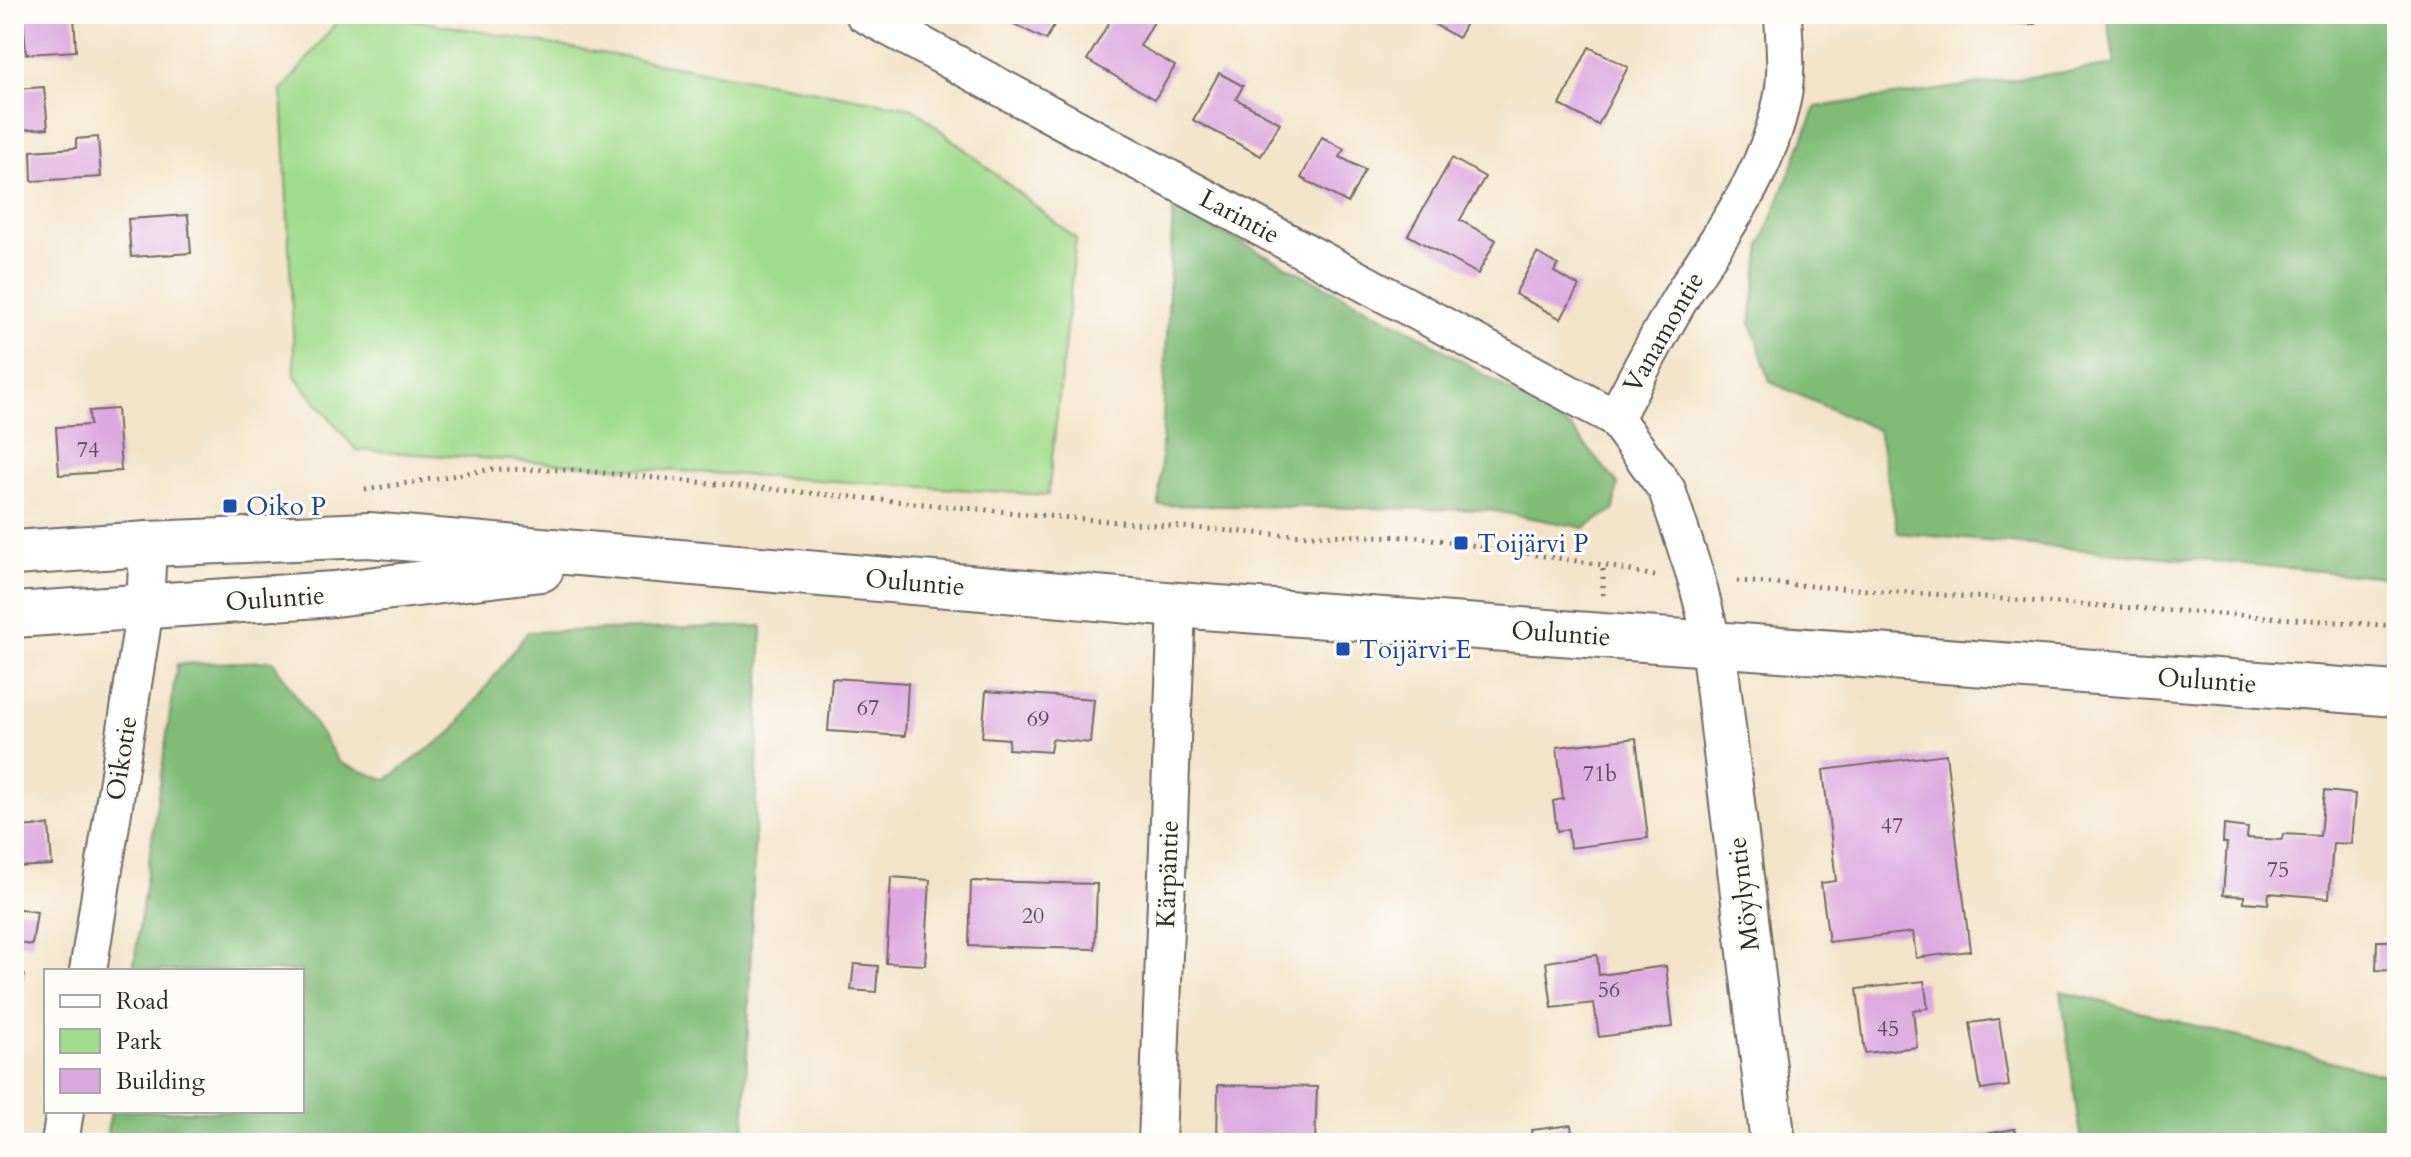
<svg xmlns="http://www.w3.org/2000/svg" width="2411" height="1157" viewBox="0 0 2411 1157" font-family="Cardo,serif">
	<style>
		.green { fill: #a1db8d; stroke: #66835c; stroke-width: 2 }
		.forest { fill: #80bb78; stroke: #567352; stroke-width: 2 }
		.building { fill: #dba9df }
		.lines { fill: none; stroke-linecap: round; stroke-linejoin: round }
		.street-casing { stroke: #716b62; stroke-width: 40 }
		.secondary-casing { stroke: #716b62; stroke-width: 48 }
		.path { stroke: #716b62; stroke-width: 5; stroke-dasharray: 2 6; stroke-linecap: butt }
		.street { stroke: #fff; stroke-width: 36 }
		.secondary { stroke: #fff; stroke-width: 44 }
		.transit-dot { fill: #1a4fb4; stroke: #fdfcf7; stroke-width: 3 }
		.labels { text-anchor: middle; stroke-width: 6; stroke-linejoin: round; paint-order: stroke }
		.number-label { font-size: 22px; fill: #574a58 }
		.street-label { font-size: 26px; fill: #2b2b2b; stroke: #fdfcf7 }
		.transit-label { font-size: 26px; fill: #164399; stroke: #fdfcf7; text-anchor: start }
	</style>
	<rect width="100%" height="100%" fill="#fdfcf7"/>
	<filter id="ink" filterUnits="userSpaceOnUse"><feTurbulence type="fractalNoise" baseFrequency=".0125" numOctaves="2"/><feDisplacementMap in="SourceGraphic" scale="16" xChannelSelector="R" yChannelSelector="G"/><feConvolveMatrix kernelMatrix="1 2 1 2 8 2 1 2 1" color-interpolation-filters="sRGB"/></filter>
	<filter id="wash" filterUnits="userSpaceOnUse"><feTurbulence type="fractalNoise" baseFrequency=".006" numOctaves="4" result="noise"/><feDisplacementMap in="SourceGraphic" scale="32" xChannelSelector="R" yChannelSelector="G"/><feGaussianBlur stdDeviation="1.8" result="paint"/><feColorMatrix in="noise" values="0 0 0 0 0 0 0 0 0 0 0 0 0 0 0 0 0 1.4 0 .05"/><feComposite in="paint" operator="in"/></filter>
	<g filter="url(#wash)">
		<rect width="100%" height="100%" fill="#f3e3c8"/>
		<path class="green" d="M343,14H380L913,108L1076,239L1048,495L356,450L295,376L282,91Z"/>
		<g class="forest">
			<path d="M2107,14H2397V578L1898,533L1878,430L1770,382L1751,323L1761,245L1816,107L2115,65Z"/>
			<path d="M1173,207L1418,334L1571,428L1618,484L1614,510L1584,528L1489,510L1159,505Z"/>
			<path d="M762,626L744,1143H105L111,1111H302V971H133L177,664L273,661L340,763L386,780L452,732L528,632Z"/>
			<path d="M2061,991L2397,1078V1143H2081Z"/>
		</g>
		<g id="blocks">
			<g class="building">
				<path d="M23,14H74L76,51L26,54Z"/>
				<path d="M994,14H1060L1046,40Z"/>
				<path d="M1114,14L1158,15L1140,46L1175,66L1155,99L1087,60Z"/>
				<path d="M1417,14H1471L1458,38Z"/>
				<path d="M2007,14H2036L2035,24L2006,23Z"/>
				<path d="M1589,47L1628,67L1598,125L1560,105Z"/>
				<path d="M1219,73L1243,86L1236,99L1280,123L1261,156L1193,120Z"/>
				<path d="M44,87L48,128L18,130L15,89Z"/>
				<path d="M98,137L101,177L32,181L31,151L76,148V139Z"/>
				<path d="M1322,137L1344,149L1340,157L1365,170L1348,203L1301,178Z"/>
				<path d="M1452,158L1485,177L1460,220L1496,240L1478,274L1408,235Z"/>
				<path d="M188,215L191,253L131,257L128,219Z"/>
				<path d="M1537,253L1558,265L1554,272L1579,286L1561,319L1515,294Z"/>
				<path d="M117,409L121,471L59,475L56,427L90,425L89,411Z"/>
				<path d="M832,678L908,683L905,736L828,731Z"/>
				<path d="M986,691L1094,699L1090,743L1052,739L1050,752L1008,749L1009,739L982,737Z"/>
				<path d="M14,721H18L19,750H14Z"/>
				<path d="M1636,738L1648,838L1570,848L1568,829L1557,831L1553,801L1563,799L1557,747Z"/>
				<path d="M1946,754L1970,951L1916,958L1913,932L1829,942L1821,883L1836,881L1823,770Z"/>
				<path d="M2324,791L2355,794L2351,844L2333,843L2329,898L2269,893L2268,904L2244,902V896L2223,895L2227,843H2223L2224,825L2248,828L2247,838L2282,840L2283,834L2320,836Z"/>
				<path d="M49,825L52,865L16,867L14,827Z"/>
				<path d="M891,877L930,880L925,965L886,963Z"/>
				<path d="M971,881L1097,884L1095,949L969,946Z"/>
				<path d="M14,908L37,912L32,945L14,942Z"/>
				<path d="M2377,941H2397V971L2376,970Z"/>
				<path d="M1597,955L1599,975L1666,966L1673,1027L1599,1037L1594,1003L1552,1008L1546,962Z"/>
				<path d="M854,964L878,966L876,992L851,990Z"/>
				<path d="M14,972L24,974L16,1026H14Z"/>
				<path d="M1924,981L1928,1008L1913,1010L1917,1047L1865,1053L1857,989Z"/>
				<path d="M1999,1019L2009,1086L1981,1090L1970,1023Z"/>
				<path d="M1218,1085L1317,1087L1315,1143H1217Z"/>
				<path d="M1571,1125L1573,1143H1533L1531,1130Z"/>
				<path d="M2015,1129L2018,1143H1968L1967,1137Z"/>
			</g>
		</g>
	</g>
	<g filter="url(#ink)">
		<use href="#blocks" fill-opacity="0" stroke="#716b62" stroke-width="2"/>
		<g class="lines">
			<g class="street-casing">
				<g id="street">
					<path d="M864,14L1615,418L1667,490L1696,578L1713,644"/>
					<path d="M1615,418C1638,375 1660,331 1686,289C1725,228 1767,173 1782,100C1788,72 1784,42 1783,14"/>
					<path d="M88,971L145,608L148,544"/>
					<path d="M60,1143L65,1111"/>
					<path d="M1157,1143L1177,605"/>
				</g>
			</g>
			<g class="secondary-casing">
				<g id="secondary">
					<path d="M14,553L148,544L369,535L1177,605L2397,694"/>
					<path d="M14,615L334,594L541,569"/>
					<path d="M1713,644L1773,1143"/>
				</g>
			</g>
			<g class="path">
				<path d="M365,490L493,469L573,470L1059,517L1268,534L1418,537L1603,565L1655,576"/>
				<path d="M1737,581L2397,626"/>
				<path d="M1603,595V565"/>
				<path d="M2395,653L2397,634"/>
			</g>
			<use href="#street" class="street"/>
			<use href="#secondary" class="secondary"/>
		</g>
	</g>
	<g class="transit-dot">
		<rect x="222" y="498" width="16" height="16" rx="4"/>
		<rect x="1453" y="535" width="16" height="16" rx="4"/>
		<rect x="1335" y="641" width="16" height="16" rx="4"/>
	</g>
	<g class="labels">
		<g class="number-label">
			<text x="88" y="457">74</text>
			<text x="868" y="715">67</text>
			<text x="1038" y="726">69</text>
			<text x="1600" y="781">71b</text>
			<text x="1892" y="833">47</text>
			<text x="2278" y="877">75</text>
			<text x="1033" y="923">20</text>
			<text x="1609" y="997">56</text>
			<text x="1888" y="1036">45</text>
		</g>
		<g class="street-label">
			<text transform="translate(1240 216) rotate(28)" y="9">Larintie</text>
			<text transform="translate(1663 332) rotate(-60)" y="9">Vanamontie</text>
			<text transform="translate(915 582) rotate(5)" y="9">Ouluntie</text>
			<text transform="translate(275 598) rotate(-4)" y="9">Ouluntie</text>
			<text transform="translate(1561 633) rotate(4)" y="9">Ouluntie</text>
			<text transform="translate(2207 680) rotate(4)" y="9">Ouluntie</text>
			<text transform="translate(121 758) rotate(-81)" y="9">Oikotie</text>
			<text transform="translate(1167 874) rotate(-88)" y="9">Kärpäntie</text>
			<text transform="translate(1743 894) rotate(-97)" y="9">Möylyntie</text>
		</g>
		<g class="transit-label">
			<text x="246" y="515">Oiko P</text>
			<text x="1477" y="552">Toijärvi P</text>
			<text x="1359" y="658">Toijärvi E</text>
		</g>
	</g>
	<rect width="2411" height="1157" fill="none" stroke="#fdfcf7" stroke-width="48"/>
	<rect x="44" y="969" width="260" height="144" fill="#fdfcf7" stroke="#a9a8a5" stroke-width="2"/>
	<rect x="60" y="995" width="40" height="12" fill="#ffffff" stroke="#a9a8a5" stroke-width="2"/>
	<text x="116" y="1009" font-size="24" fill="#2b2b2b">Road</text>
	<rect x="60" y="1029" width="40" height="24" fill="#a1db8d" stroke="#a9a8a5" stroke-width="2"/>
	<text x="116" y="1049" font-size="24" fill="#2b2b2b">Park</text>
	<rect x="60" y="1069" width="40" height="24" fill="#dba9df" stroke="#a9a8a5" stroke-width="2"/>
	<text x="116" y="1089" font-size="24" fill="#2b2b2b">Building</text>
</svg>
